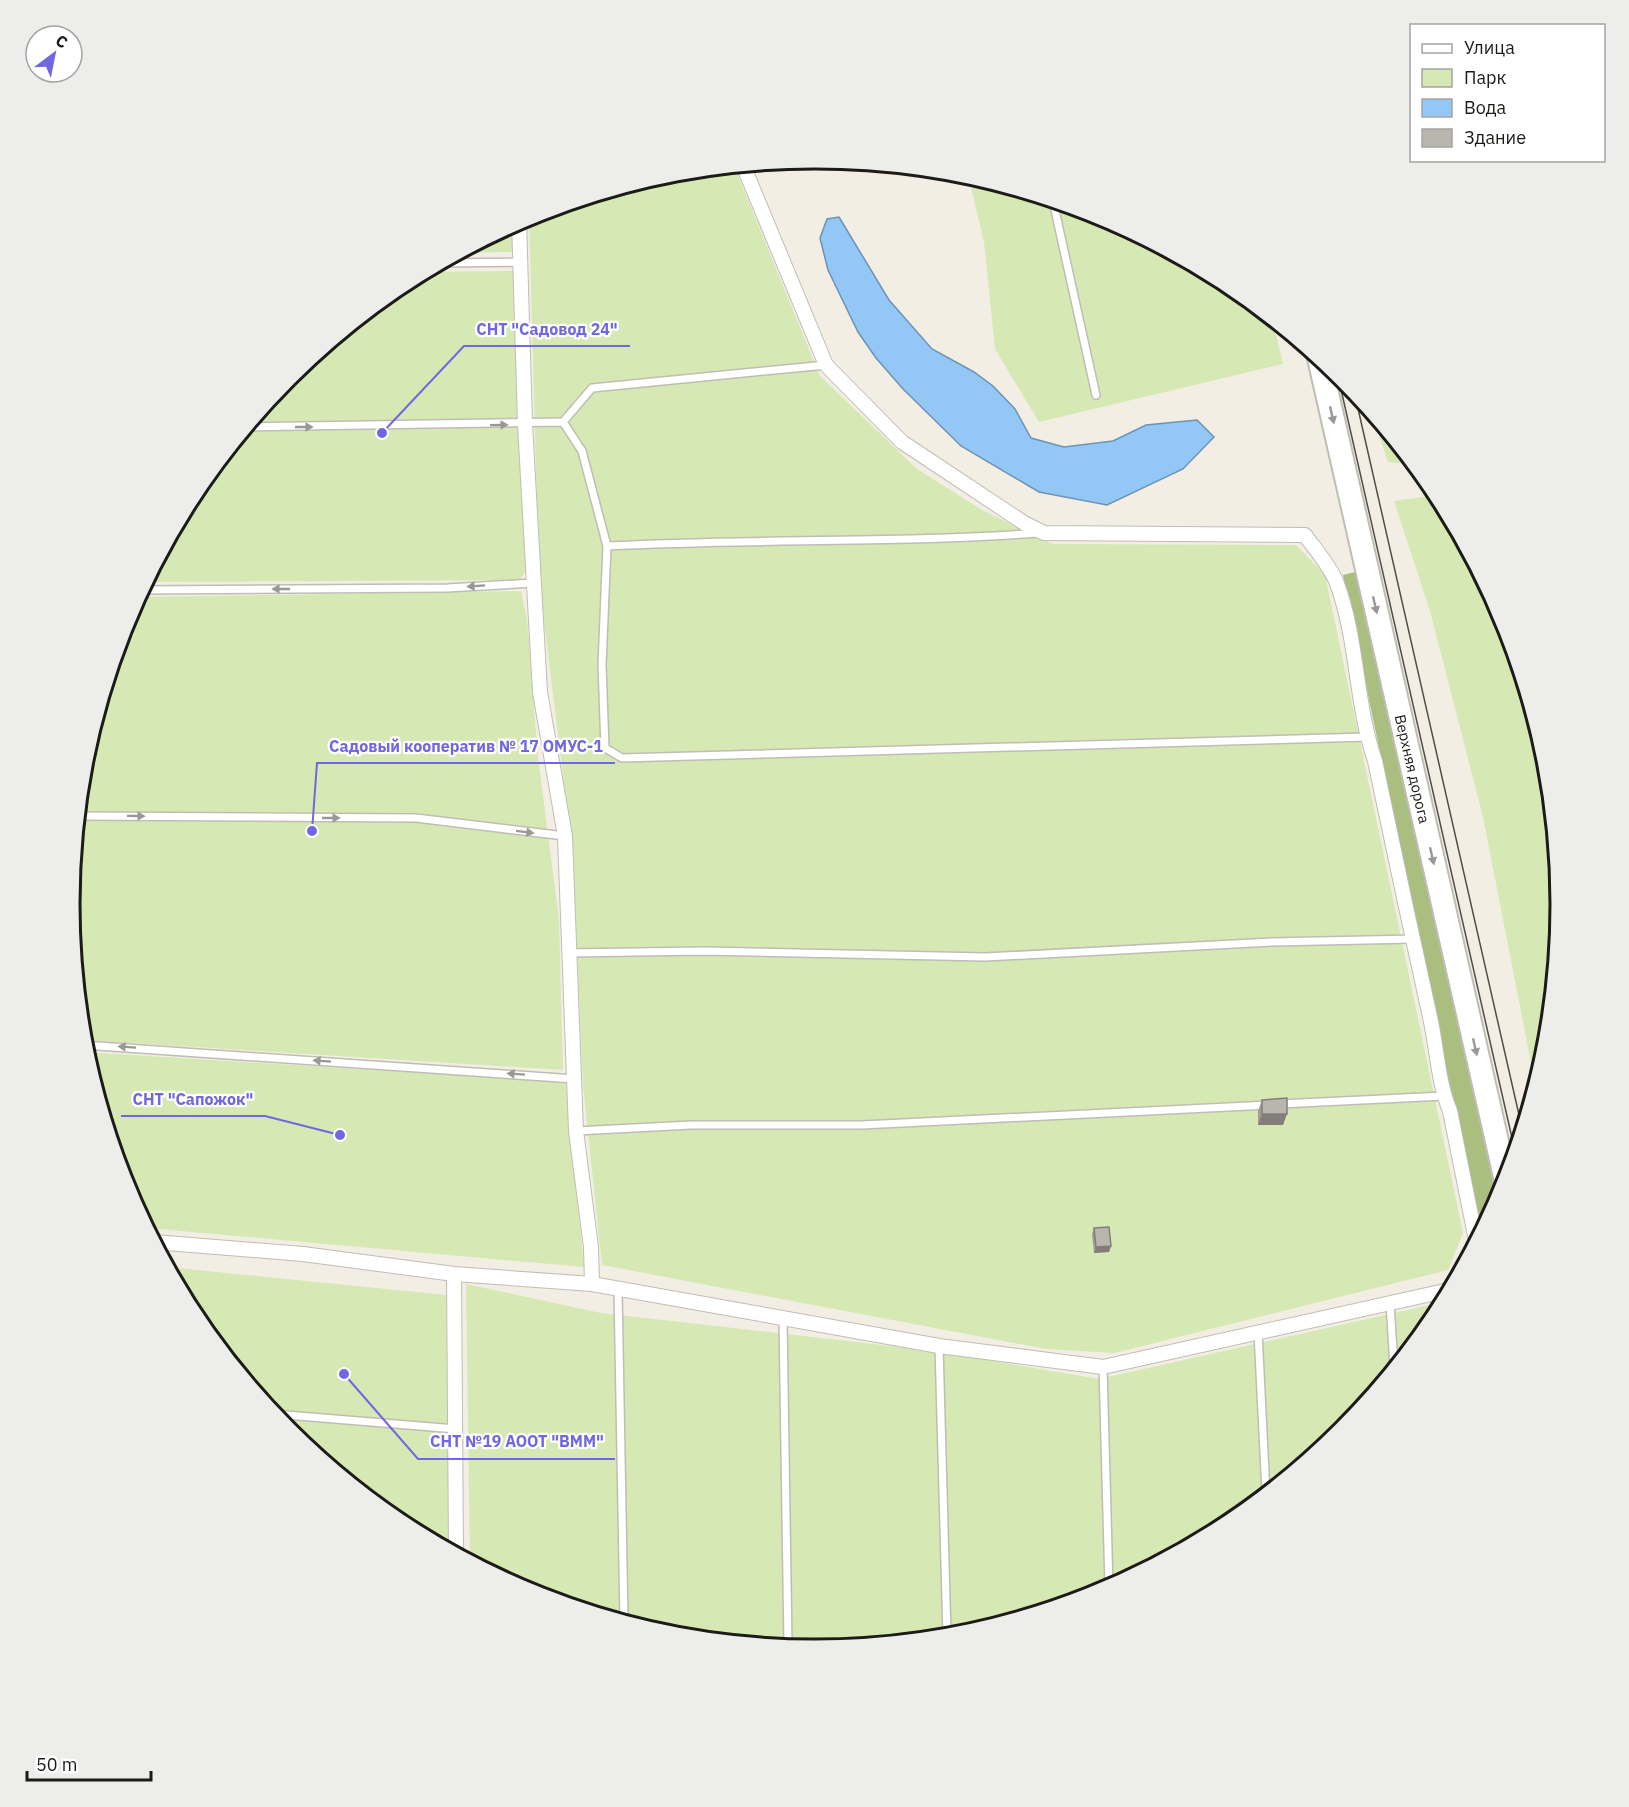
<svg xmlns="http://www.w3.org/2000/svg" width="1629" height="1807" viewBox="0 0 1629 1807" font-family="'IBM Plex Sans',sans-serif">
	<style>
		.green { fill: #d6e8b4 }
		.forest { fill: #aabe80 }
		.water { fill: #93c7f6; stroke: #6f93b3; stroke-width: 1.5 }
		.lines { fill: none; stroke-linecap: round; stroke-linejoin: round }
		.service-casing { stroke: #c0bdb4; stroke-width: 10 }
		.minor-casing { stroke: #c0bdb4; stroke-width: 16 }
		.primary-casing { stroke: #c0bdb4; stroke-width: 26 }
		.service { stroke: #fff; stroke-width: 7 }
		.minor { stroke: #fff; stroke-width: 14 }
		.primary { stroke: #fff; stroke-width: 22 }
		.tram { stroke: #4f4e48; stroke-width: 1.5 }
		.wall { fill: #9f9d95 }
		.shaded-wall { fill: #827f79 }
		.building { fill: #b9b6ad; stroke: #827f79; stroke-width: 1.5 }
		.oneway { fill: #999897 }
		.labels { text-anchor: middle; stroke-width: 4.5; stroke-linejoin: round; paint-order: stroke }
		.street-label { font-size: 15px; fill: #1c1b17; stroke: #fff }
		.rim { fill: none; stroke: #1c1b17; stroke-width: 3 }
		.leader { fill: none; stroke: #7167e1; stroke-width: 2 }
		.callout-dot { fill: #7167e1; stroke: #fff; stroke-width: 2 }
		.callout-label { font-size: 16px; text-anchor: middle; font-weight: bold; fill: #7167e1; stroke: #fff; stroke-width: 4.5; stroke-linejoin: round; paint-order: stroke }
	</style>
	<rect width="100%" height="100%" fill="#f2eee4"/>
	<g class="green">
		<path d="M734,166L820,376L917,469L982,510L1053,544L1296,545L1325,575L1463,1233L1448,1270L1114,1353L1046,1349L602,1265L583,1085L573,856L539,581L529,215L669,172Z"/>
		<path d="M968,175L1100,215L1229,284L1272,319L1283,364L1039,422L995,349L984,242Z"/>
		<path d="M513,223L515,252L458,253Z"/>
		<path d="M516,271L528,567L520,580L145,582L195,489L288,376L401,283L422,272Z"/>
		<path d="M1372,414L1413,464L1388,462Z"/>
		<path d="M1437,495L1503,619L1546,758L1560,904L1546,1049L1535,1083L1483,817L1430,611L1394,501Z"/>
		<path d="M521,591L527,619L538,757L559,920L563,1070L82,1040L69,904L83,758L126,618L137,597Z"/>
		<path d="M84,1052L566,1082L584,1267L147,1228L126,1188Z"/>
		<path d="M167,1267L446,1295L451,1551L400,1523L287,1430L194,1317Z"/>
		<path d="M466,1284L601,1313L934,1351L1099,1379L1443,1302L1434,1318L1341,1431L1228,1524L1099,1592L960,1635L814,1649L669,1635L529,1592L470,1560Z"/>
	</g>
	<path class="forest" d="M1359,571L1497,1200L1480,1232L1343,575Z"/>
	<path class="water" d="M839,217L889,300L932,349L974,372L993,386L1015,409L1031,438L1064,447L1113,441L1146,425L1197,420L1214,437L1183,469L1107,505L1039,492L961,446L903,389L876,358L858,332L828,270L820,238L827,219Z"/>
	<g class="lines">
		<g class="service-casing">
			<g id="service">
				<path d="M1053,201L1096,395"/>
				<path d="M440,263L522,262"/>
				<path d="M563,422L592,388L826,365"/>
				<path d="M246,427L563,422L582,451L607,546C751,538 895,544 1038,533"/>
				<path d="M607,546L602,665L605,748L622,758L1367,737"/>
				<path d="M141,590L447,588L534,583"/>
				<path d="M78,816L416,818L565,836"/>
				<path d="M568,953L704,951L985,957L1272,942L1414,939"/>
				<path d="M83,1045L575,1079"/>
				<path d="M1280,1104L1444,1096"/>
				<path d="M576,1131L691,1125H862L1269,1105"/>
				<path d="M618,1290L624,1621"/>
				<path d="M1390,1303L1394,1367"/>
				<path d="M783,1318L788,1646"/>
				<path d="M1258,1332L1266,1493"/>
				<path d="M939,1346L947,1636"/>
				<path d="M1103,1367L1109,1587"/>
				<path d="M274,1414L456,1429"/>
			</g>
		</g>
		<g class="minor-casing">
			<g id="minor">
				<path d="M743,165L826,365L902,442L1024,523L1044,533L1305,535C1315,549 1329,565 1336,581C1358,638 1355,703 1375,761C1393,846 1411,932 1430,1017C1437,1048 1438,1082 1450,1111L1476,1240"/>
				<path d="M519,220L525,424L540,692L565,836L576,1131L591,1247L592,1284"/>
				<path d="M154,1242L303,1254L454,1274L592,1284L939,1346L1103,1367L1449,1290"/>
				<path d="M454,1274L456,1553"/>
			</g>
		</g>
		<g class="primary-casing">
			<path id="primary" d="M1319,358L1506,1181"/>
		</g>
		<use href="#service" class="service"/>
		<use href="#minor" class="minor"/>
		<use href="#primary" class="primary"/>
		<g class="tram">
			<path d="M1337,372L1515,1151"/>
			<path d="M1354,391L1522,1128"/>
		</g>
	</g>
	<g class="wall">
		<path d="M1262,1100L1283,1125H1258V1111Z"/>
		<path d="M1094,1228L1111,1246L1109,1252L1094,1253L1092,1234Z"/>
	</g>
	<g class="shaded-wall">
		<path d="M1262,1114H1287L1283,1125H1258Z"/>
		<path d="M1111,1246L1109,1252L1094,1253L1096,1247Z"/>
	</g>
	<g class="building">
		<path d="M1287,1098V1114H1262V1100Z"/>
		<path d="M1109,1227L1111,1246L1096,1247L1094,1228Z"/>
	</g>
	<defs><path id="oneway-solid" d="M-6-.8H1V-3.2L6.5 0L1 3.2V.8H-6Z" transform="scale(1.5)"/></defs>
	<g class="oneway">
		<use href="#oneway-solid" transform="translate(1332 415) rotate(77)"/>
		<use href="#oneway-solid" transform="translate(499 425) rotate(-1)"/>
		<use href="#oneway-solid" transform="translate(304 427)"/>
		<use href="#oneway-solid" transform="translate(476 586) rotate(176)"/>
		<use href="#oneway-solid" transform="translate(281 589) rotate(180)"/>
		<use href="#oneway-solid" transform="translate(1375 605) rotate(77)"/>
		<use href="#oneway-solid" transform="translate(136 816) rotate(1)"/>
		<use href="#oneway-solid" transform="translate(331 818)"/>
		<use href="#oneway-solid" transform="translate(525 832) rotate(7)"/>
		<use href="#oneway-solid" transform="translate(1432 856) rotate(77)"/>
		<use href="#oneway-solid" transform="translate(127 1047) rotate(-176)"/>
		<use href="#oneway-solid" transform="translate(1475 1047) rotate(77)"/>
		<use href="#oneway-solid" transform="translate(322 1061) rotate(-176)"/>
		<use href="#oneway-solid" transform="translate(516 1074) rotate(-176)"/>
	</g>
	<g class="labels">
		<g class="street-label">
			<text transform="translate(1412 769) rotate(77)" y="5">Верхняя дорога</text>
		</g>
	</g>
	<path d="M0 0H1629V1807H0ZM80 904a735 735 0 1 1 1470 0a735 735 0 1 1-1470 0Z" fill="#ededec" fill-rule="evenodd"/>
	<path class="rim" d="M80 904a735 735 0 1 1 1470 0a735 735 0 1 1-1470 0Z"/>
	<path class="leader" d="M382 433L464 346H630M312 831L317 763H615M340 1135L265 1116H121M344 1374L418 1459H615"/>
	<g class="callout-dot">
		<circle cx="382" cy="433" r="6"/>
		<circle cx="312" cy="831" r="6"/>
		<circle cx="340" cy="1135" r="6"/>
		<circle cx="344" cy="1374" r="6"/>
	</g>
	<g class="callout-label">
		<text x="547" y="335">СНТ "Садовод 24"</text>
		<text x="466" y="752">Садовый кооператив № 17 ОМУС-1</text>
		<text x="193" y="1105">СНТ "Сапожок"</text>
		<text x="517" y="1447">СНТ №19 АООТ "ВММ"</text>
	</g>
	<rect x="1410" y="24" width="195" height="138" fill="#ffffff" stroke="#a4a4a2" stroke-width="1.5"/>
	<rect x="1422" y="44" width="30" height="9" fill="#ffffff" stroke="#a4a4a2" stroke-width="1.5"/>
	<text x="1464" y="54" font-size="18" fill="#1c1b17">Улица</text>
	<rect x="1422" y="69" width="30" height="18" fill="#d6e8b4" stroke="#a4a4a2" stroke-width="1.5"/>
	<text x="1464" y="84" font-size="18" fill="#1c1b17">Парк</text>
	<rect x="1422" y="99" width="30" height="18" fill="#93c7f6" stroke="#a4a4a2" stroke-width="1.5"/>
	<text x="1464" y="114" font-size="18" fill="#1c1b17">Вода</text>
	<rect x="1422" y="129" width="30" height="18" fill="#b9b6ad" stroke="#a4a4a2" stroke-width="1.5"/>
	<text x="1464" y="144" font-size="18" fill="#1c1b17">Здание</text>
	<g transform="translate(54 54) rotate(32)"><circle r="28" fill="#ffffff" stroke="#a4a4a2" stroke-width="1.5"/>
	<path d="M0-4.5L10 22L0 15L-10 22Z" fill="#7167e1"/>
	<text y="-9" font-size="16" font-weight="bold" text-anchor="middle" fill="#1c1b17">С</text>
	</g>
	<path d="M27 1771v9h124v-9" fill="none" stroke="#1c1b17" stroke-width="3"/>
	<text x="36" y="1771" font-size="18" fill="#1c1b17" stroke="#ffffff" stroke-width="4.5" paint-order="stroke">50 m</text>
</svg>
